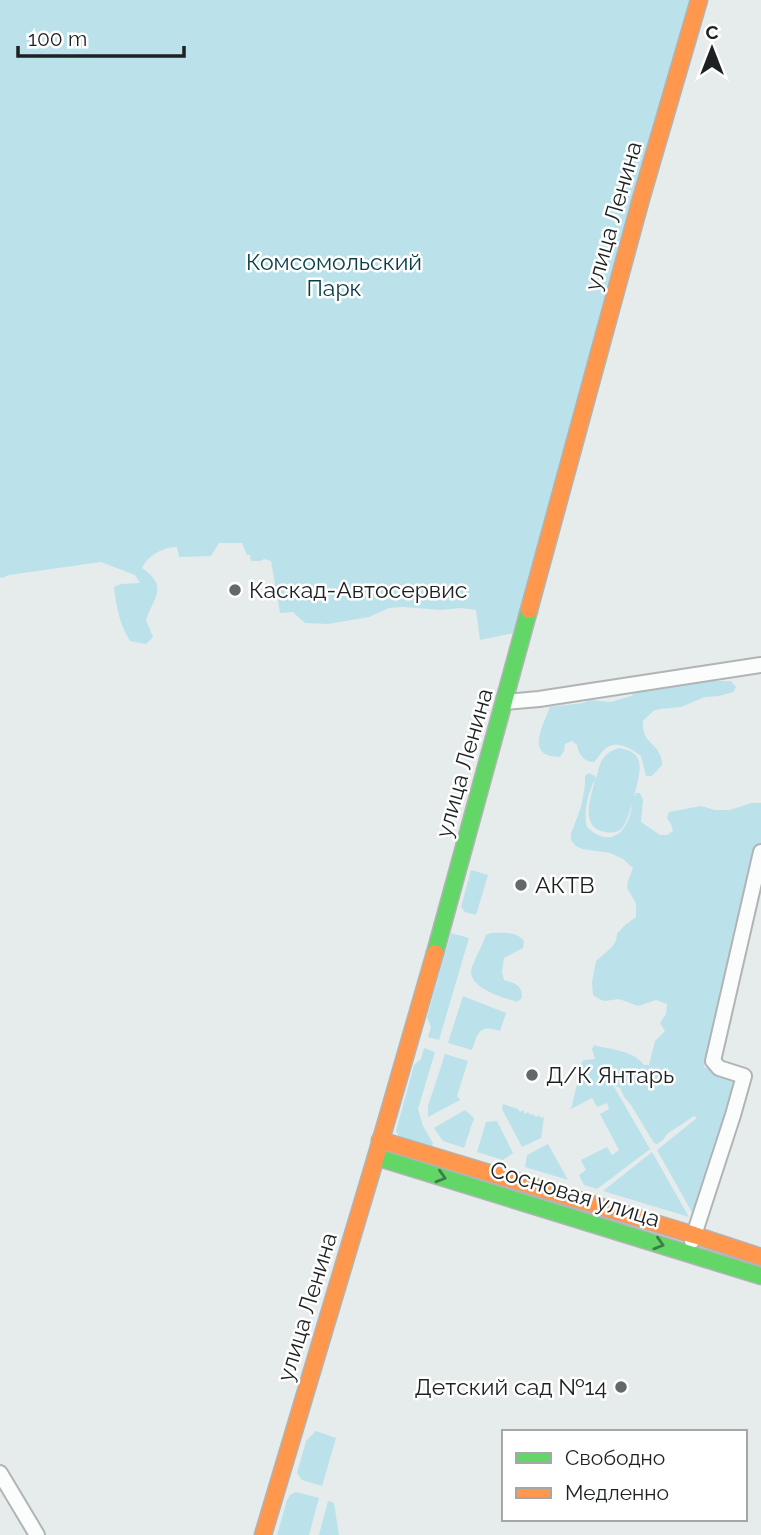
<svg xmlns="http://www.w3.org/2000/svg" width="761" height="1535" viewBox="0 0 761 1535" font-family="Raleway,sans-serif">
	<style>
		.green { fill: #bbe2eb; fill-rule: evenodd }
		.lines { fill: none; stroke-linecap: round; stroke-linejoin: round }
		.street-casing { stroke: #b1b4b5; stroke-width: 18 }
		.fast-casing { stroke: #b1b4b5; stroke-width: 19 }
		.slow-casing { stroke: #b1b4b5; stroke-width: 19 }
		.street { stroke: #fbfcfc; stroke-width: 14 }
		.fast { stroke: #63d668; stroke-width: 16 }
		.slow { stroke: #ff974d; stroke-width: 16 }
		.oneway { stroke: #407c45 }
		.poi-dot { fill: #646869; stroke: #fff; stroke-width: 2.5 }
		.labels { text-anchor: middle; stroke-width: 5; stroke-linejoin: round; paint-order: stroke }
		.street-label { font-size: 23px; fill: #1e2122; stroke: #fff }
		.park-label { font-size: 23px; fill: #093e48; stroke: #fff }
		.poi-label { font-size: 23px; fill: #1e2122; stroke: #fff; text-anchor: start }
	</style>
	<rect width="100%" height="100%" fill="#e6ebec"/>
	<g class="green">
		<path d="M0,0H699L524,631L480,640L476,610L461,608L441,610L403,607L389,608L369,617L328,624L305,623L295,614L294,612L280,613L271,561L264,559L260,561H251L250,555H247L242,543H219L211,556L179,557L177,547C163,547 148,555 142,568C169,587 154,596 146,620L153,637L146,644L130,641C120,625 116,606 114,587L121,584L140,583L135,575L101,562L9,575L2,578L0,577Z"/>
		<path d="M703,681H731L736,687L733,692L719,696L705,697L681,707L660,709L653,711L643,721C641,746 662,742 662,765L652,776H646L641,756C629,747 613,738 602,752C599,755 597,759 594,762C584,762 579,755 577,745L572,741L565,744L564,751L560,757C525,757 542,728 550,707L583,703L590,700L611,702L631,696L638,691Z"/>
		<path d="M619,748C649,752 639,775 634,797L636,793H640L643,800L641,822L660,835H667L673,831L671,824L667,818L669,812L701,806L715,810H730L751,803H761V843L759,844L704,1067L740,1079L735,1089L694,1216L657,1150L697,1118L694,1116L667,1134L663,1140L657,1144L654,1143L631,1105L624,1097L620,1088L613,1085L650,1149L597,1189L584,1185L579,1175L586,1170L581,1160L607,1147L612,1155L619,1150L600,1114L609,1109L607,1103L597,1107L592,1098L571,1109L580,1072L583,1073L581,1064L584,1060L595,1059L592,1049L594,1045C611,1050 633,1050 644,1065H649L655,1041L665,1031L660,1023L666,1014L667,1004L656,1000L638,1006L619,999L605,1001L599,999L593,995L592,982L596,961L612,947L616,941L617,934L624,926L636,917V903L627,888L628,881L633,868L623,859L610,853L582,849L576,846L571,840V834L581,807L585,786V776L589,773L595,776L596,779C600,763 601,754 619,748ZM595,779C592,796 578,827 605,832C610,833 617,833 621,829C627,824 629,811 632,805C629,831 611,850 587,827C583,812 588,793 595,779Z"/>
		<path d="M471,870L488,875L476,915L465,912L461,907Z"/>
		<path d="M451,933L469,938L439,1040L428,1037L431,1027L427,1017Z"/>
		<path d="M491,933C504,933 516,931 524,941L523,948L504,958L502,972L504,980C515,984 522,984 522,998L517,1002C502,997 465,987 472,967C476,956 482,946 486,935Z"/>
		<path d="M463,996L506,1013L500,1031C479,1024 478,1032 472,1050L448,1043Z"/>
		<path d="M424,1048L435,1052L418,1109L423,1126L433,1143L431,1150L400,1138L396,1131L414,1065L421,1059Z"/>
		<path d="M445,1054L468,1061L457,1096L460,1100L428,1117V1106Z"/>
		<path d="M503,1104L518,1109L520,1112L523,1110L525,1114L528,1112L530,1115L533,1114L536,1117L539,1115L541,1118L544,1117L541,1138L522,1147L502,1109Z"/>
		<path d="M465,1110L474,1118L464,1148L443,1141L434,1128Z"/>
		<path d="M497,1121L513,1153L503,1160L477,1152L486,1122Z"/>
		<path d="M548,1144L568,1180L525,1167L527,1155Z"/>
		<path d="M652,1152L689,1217L603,1191Z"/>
		<path d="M316,1431L336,1438L322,1486L302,1480L297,1473L306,1441Z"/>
		<path d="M296,1492L319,1498L309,1535H277L287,1500L290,1495Z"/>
		<path d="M328,1501L334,1503L339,1535H319Z"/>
	</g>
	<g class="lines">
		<g class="street-casing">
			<g id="street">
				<path d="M505,702L539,699L761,665"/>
				<path d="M692,1241L733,1115L744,1076L719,1068L713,1061L761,852"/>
				<path d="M0,1473L37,1535"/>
			</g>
		</g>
		<g class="fast-casing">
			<g id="fast">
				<path d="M435,953L529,610"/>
				<path d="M376,1157L761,1276"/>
			</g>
		</g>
		<g class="slow-casing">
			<g id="slow">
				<path d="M529,610L641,199L699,0"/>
				<path d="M380,1140L694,1235L761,1257"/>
				<path d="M263,1535L376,1157L435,953"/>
			</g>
		</g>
		<use href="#street" class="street"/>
		<use href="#fast" class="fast"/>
		<use href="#slow" class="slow"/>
	</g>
	<defs><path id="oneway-chevron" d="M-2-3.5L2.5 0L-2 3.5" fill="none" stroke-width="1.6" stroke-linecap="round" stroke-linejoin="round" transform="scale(1.75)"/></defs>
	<g class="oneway">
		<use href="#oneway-chevron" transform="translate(441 1177) rotate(17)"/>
		<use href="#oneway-chevron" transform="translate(659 1244) rotate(17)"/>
	</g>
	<g class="poi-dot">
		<circle cx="235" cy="590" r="7"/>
		<circle cx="521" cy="885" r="7"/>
		<circle cx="532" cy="1075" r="7"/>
		<circle cx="621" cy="1387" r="7"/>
	</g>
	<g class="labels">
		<g class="street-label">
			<text transform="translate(613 216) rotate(-74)" y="8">улица Ленина</text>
			<text transform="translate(464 763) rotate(-74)" y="8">улица Ленина</text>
			<text transform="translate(575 1194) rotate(17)" y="8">Сосновая улица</text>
			<text transform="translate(307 1307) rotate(-73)" y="8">улица Ленина</text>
		</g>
		<g class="park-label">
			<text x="334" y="270">Комсомольский<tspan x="334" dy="26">Парк</tspan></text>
		</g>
		<g class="poi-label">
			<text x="249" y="598">Каскад-Автосервис</text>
			<text x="535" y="893">АКТВ</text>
			<text x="546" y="1083">Д/К Янтарь</text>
			<text x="607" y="1395" text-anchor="end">Детский сад №14</text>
		</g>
	</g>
	<rect x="502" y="1430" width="245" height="91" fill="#ffffff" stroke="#a5a6a7" stroke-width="2"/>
	<rect x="516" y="1453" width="35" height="10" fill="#63d668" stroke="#a5a6a7" stroke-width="2"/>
	<text x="565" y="1465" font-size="21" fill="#1e2122">Свободно</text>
	<rect x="516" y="1488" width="35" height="10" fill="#ff974d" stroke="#a5a6a7" stroke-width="2"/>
	<text x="565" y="1500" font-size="21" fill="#1e2122">Медленно</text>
	<g transform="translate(712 49)" stroke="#ffffff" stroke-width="5" paint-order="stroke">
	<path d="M0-5L12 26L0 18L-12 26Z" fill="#1e2122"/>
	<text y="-10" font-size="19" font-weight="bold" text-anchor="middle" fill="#1e2122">С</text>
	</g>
	<path d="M18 46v10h166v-10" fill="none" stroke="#1e2122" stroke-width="3.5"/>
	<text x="28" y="46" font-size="21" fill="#1e2122" stroke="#ffffff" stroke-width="5" paint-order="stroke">100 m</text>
</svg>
